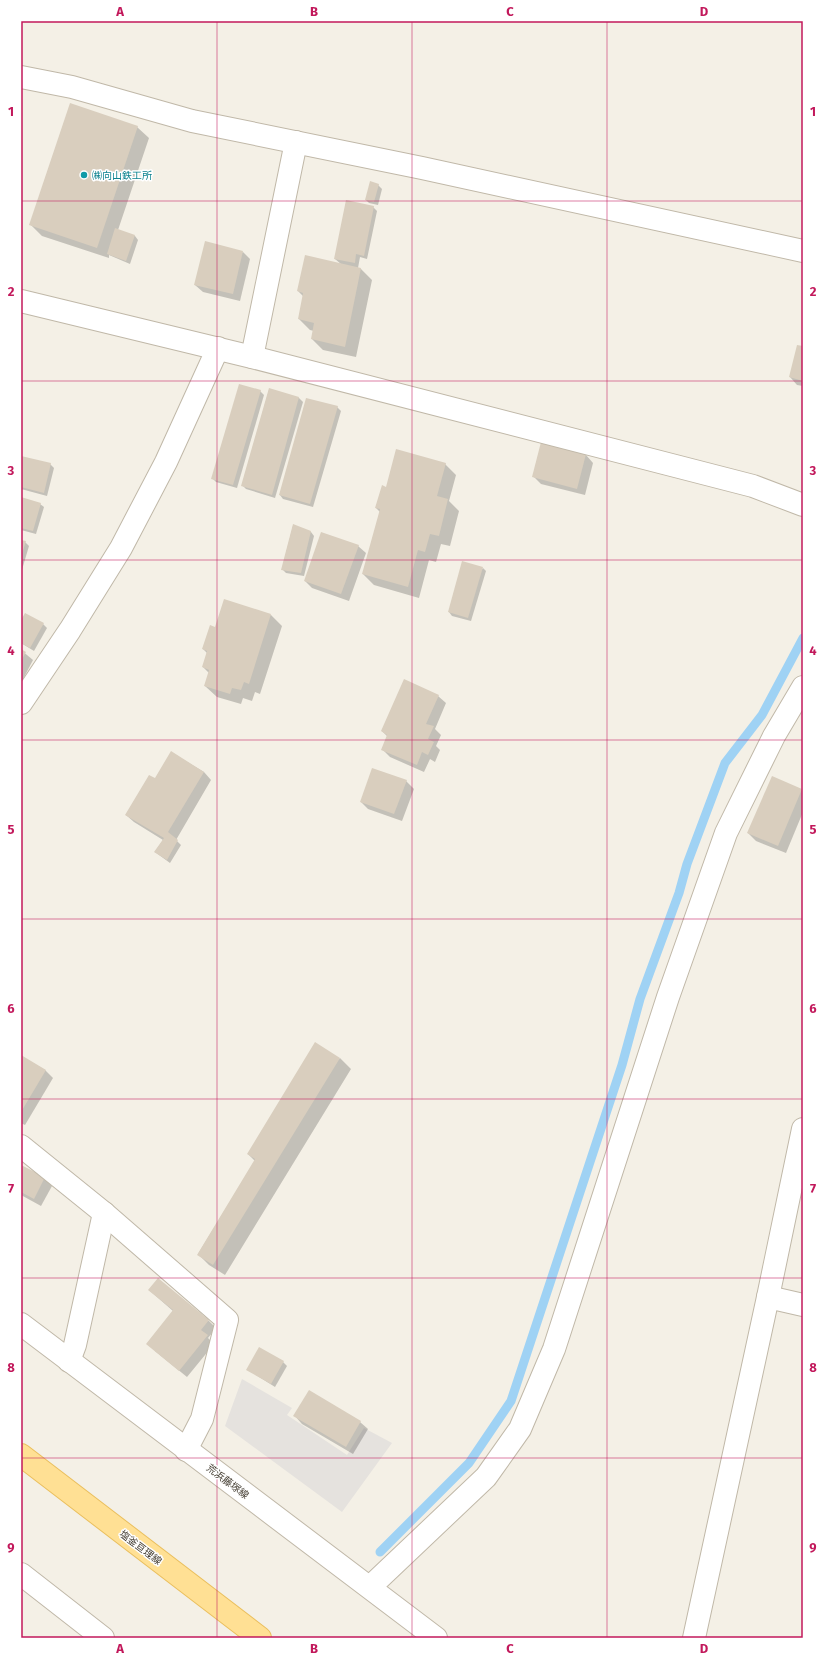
<svg xmlns="http://www.w3.org/2000/svg" width="824" height="1659" viewBox="0 0 824 1659" font-family="'Fira Sans','Noto Sans JP',sans-serif">
	<style>
		.parking { fill: #e5e2de }
		.shadow { fill: #0003 }
		.lines { fill: none; stroke-linecap: round; stroke-linejoin: round }
		.stream { stroke: #9fd2f4; stroke-width: 9 }
		.building { fill: #d9cebe }
		.minor-casing { stroke: #c0b8a8; stroke-width: 24 }
		.tertiary-casing { stroke: #c0b8a8; stroke-width: 24 }
		.primary-casing { stroke: #eabf5e; stroke-width: 24 }
		.minor { stroke: #fff; stroke-width: 22 }
		.tertiary { stroke: #fff; stroke-width: 22 }
		.primary { stroke: #ffe094; stroke-width: 22 }
		.grid { fill: none; stroke: #c2185b; stroke-width: 1; stroke-opacity: 0.55 }
		.culture-dot { fill: #0f9aa8; stroke: #fff; stroke-width: 1.5 }
		.labels { text-anchor: middle; stroke-width: 3; stroke-linejoin: round; paint-order: stroke }
		.culture-label { font-size: 10px; fill: #0d838f; stroke: #fff; text-anchor: start }
		.street-label { font-size: 10px; fill: #474035; stroke: #fff }
		.neatline { fill: none; stroke: #c2185b; stroke-width: 1.5 }
		.grid-label { font-size: 13px; text-anchor: middle; font-weight: bold; fill: #c2185b }
	</style>
	<rect width="100%" height="100%" fill="#f4f0e6"/>
	<path class="parking" d="M242,1379L292,1408L287,1415L347,1455L364,1428L392,1443L342,1512L225,1426Z"/>
	<g class="shadow">
		<path d="M137,127L149,138L118,230L135,236L138,240L130,264L109,255V258L42,236L31,225Z"/>
		<path d="M378,185L382,189L378,205L369,203L366,200Z"/>
		<path d="M373,207L377,211L367,259L360,257L358,268L361,269L372,280L356,357L323,350L312,339L314,331L310,330L299,319L304,297L298,291L341,264L335,259Z"/>
		<path d="M243,252L250,259L240,301L203,292L195,285Z"/>
		<path d="M803,347V386L797,385L790,377Z"/>
		<path d="M269,390L299,398L303,402L275,498L246,489L242,485Z"/>
		<path d="M260,391L264,395L237,488L216,482L212,478Z"/>
		<path d="M337,407L341,411L313,507L283,499L280,495Z"/>
		<path d="M542,444L586,455L593,463L585,495L541,484L534,477Z"/>
		<path d="M21,457L50,464L54,468L47,496L21,489Z"/>
		<path d="M445,464L456,475L449,501L459,511L450,546L441,544L436,562L429,560L419,598L374,585L363,574L380,512L376,508L387,488Z"/>
		<path d="M21,499L40,504L44,507L36,534L21,530Z"/>
		<path d="M293,526L311,532L314,536L304,576L286,573L282,569Z"/>
		<path d="M21,541L25,542L29,546L21,573Z"/>
		<path d="M358,546L366,553L349,601L312,588L305,581Z"/>
		<path d="M483,568L486,571L471,621L452,616L449,612Z"/>
		<path d="M271,615L282,626L260,694L255,692L252,701L243,698L241,704L217,697L205,686L209,673L203,667L207,653L203,649L216,628Z"/>
		<path d="M21,622L43,624L47,628L34,651L21,643Z"/>
		<path d="M21,650L33,660L21,683Z"/>
		<path d="M438,696L446,703L435,729L441,735L436,746L440,750L435,762L430,759L424,772L390,757L382,749L388,737L382,731Z"/>
		<path d="M172,753L204,772L211,780L176,840L181,845L170,863L155,852L163,840L134,822L126,815L155,780Z"/>
		<path d="M406,781L414,789L402,821L368,809L361,802Z"/>
		<path d="M801,790L803,791V812L786,853L756,841L748,833Z"/>
		<path d="M21,1056L45,1070L53,1078L25,1125L21,1123Z"/>
		<path d="M340,1058L351,1069L225,1275L209,1265L198,1254L255,1161L248,1154Z"/>
		<path d="M21,1166L44,1178L52,1186L41,1206L21,1195Z"/>
		<path d="M149,1290L209,1321L216,1328L208,1338L214,1344L187,1377L155,1351L173,1311Z"/>
		<path d="M283,1362L287,1366L275,1387L248,1370Z"/>
		<path d="M295,1416L360,1422L368,1429L353,1454L302,1424Z"/>
	</g>
	<g class="lines">
		<path class="stream" d="M380,1552L469,1463L511,1401L622,1065L640,999L679,893L687,864L725,763L762,715L803,638"/>
	</g>
	<g class="building">
		<path d="M70,103L138,126L97,248L29,225Z"/>
		<path d="M370,181L379,184L374,202L365,200Z"/>
		<path d="M346,200L374,206L364,256L356,254L355,263L334,259Z"/>
		<path d="M115,228L135,235L126,261L107,254Z"/>
		<path d="M205,241L243,251L233,294L194,285Z"/>
		<path d="M305,255L361,268L345,347L311,339L314,323L298,319L303,293L297,291Z"/>
		<path d="M797,345L803,346V381L789,377Z"/>
		<path d="M239,384L261,390L233,485L211,479Z"/>
		<path d="M269,388L299,397L272,495L241,486Z"/>
		<path d="M306,398L338,406L310,504L279,495Z"/>
		<path d="M541,442L586,454L577,489L532,477Z"/>
		<path d="M396,449L446,463L437,496L448,499L439,536L430,534L425,552L418,550L408,587L362,574L380,509L375,508L382,485L386,487Z"/>
		<path d="M21,456L51,463L44,493L21,487Z"/>
		<path d="M21,497L41,503L33,531L21,528Z"/>
		<path d="M293,524L311,531L301,573L281,570Z"/>
		<path d="M321,532L359,545L341,594L304,581Z"/>
		<path d="M21,540L26,541L21,557Z"/>
		<path d="M462,561L483,567L468,618L448,612Z"/>
		<path d="M224,599L271,614L249,684L244,682L241,690L232,688L230,694L204,686L209,670L202,667L207,651L202,649L210,625L215,627Z"/>
		<path d="M25,613L44,623L30,648L21,643V620Z"/>
		<path d="M21,649L26,652L21,661Z"/>
		<path d="M404,679L439,695L426,724L434,726L428,739L434,742L428,755L422,752L417,765L381,750L387,735L381,731Z"/>
		<path d="M171,751L204,772L168,832L178,840L167,860L154,852L164,838L125,815L149,775L155,778Z"/>
		<path d="M372,768L407,780L394,814L360,802Z"/>
		<path d="M772,776L802,789L778,846L747,833Z"/>
		<path d="M315,1042L340,1058L213,1265L197,1255L255,1159L247,1154Z"/>
		<path d="M21,1055L46,1070L21,1112Z"/>
		<path d="M21,1165L45,1177L34,1199L21,1192Z"/>
		<path d="M158,1278L209,1320L201,1330L208,1335L179,1371L146,1344L173,1310L148,1290Z"/>
		<path d="M259,1347L284,1361L271,1384L246,1370Z"/>
		<path d="M309,1390L361,1421L346,1447L293,1416Z"/>
	</g>
	<g class="lines">
		<g class="minor-casing">
			<g id="minor">
				<path d="M21,77L72,87L192,121L422,168L803,251"/>
				<path d="M252,357L296,142"/>
				<path d="M21,703L70,630L121,548L166,462L218,348"/>
				<path d="M21,1146L104,1213L227,1320L202,1419L186,1450"/>
				<path d="M768,1297L803,1305"/>
				<path d="M69,1361L75,1345L104,1213"/>
				<path d="M21,1574L103,1638"/>
				<path d="M370,1587L486,1477L520,1429L554,1349L668,997L726,833L774,736L803,687"/>
				<path d="M694,1638L768,1297L803,1129"/>
			</g>
		</g>
		<g class="tertiary-casing">
			<g id="tertiary">
				<path d="M21,301L252,357L753,486L803,505"/>
				<path d="M21,1324L436,1638"/>
			</g>
		</g>
		<g class="primary-casing">
			<path id="primary" d="M21,1455L260,1638"/>
		</g>
		<use href="#minor" class="minor"/>
		<use href="#tertiary" class="tertiary"/>
		<use href="#primary" class="primary"/>
	</g>
	<path class="grid" d="M217,21V1638M412,21V1638M607,21V1638M21,201H803M21,381H803M21,560H803M21,740H803M21,919H803M21,1099H803M21,1278H803M21,1458H803"/>
	<circle class="culture-dot" cx="84" cy="175" r="4"/>
	<g class="labels">
		<g class="culture-label">
			<text x="92" y="179">㈱向山鉄工所</text>
		</g>
		<g class="street-label">
			<text transform="translate(228 1481) rotate(37)" y="4">荒浜藤塚線</text>
			<text transform="translate(141 1547) rotate(37)" y="4">塩釜亘理線</text>
		</g>
	</g>
	<rect width="824" height="1659" fill="none" stroke="#ffffff" stroke-width="44"/>
	<rect x="22" y="22" width="780" height="1615" class="neatline"/>
	<g class="grid-label">
		<text x="120" y="16">A</text>
		<text x="314" y="16">B</text>
		<text x="510" y="16">C</text>
		<text x="704" y="16">D</text>
		<text x="11" y="116">1</text>
		<text x="813" y="116">1</text>
		<text x="11" y="296">2</text>
		<text x="813" y="296">2</text>
		<text x="11" y="475">3</text>
		<text x="813" y="475">3</text>
		<text x="11" y="655">4</text>
		<text x="813" y="655">4</text>
		<text x="11" y="834">5</text>
		<text x="813" y="834">5</text>
		<text x="11" y="1013">6</text>
		<text x="813" y="1013">6</text>
		<text x="11" y="1193">7</text>
		<text x="813" y="1193">7</text>
		<text x="11" y="1372">8</text>
		<text x="813" y="1372">8</text>
		<text x="11" y="1552">9</text>
		<text x="813" y="1552">9</text>
		<text x="120" y="1653">A</text>
		<text x="314" y="1653">B</text>
		<text x="510" y="1653">C</text>
		<text x="704" y="1653">D</text>
	</g>
</svg>
